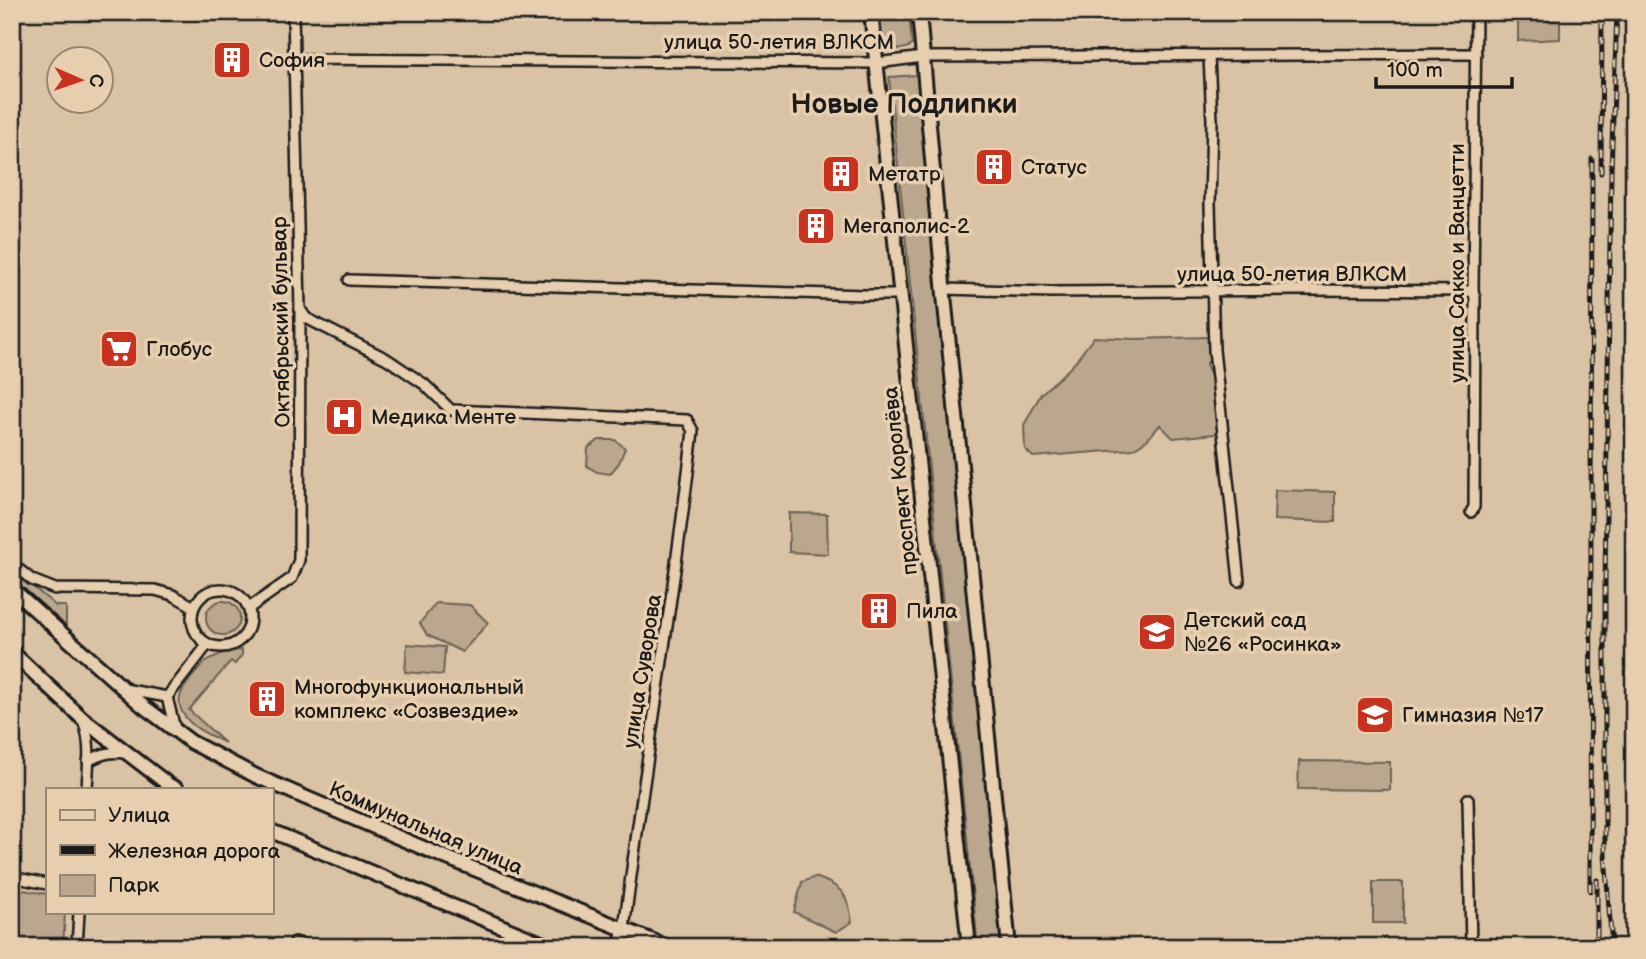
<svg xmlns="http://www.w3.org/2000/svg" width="1646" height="959" viewBox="0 0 1646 959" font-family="'Balsamiq Sans',sans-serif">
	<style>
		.green { fill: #baa78e; stroke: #6b6255; stroke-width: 2 }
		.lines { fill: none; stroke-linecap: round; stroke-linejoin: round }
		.minor-casing { stroke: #1c1c1c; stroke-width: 14 }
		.secondary-casing { stroke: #1c1c1c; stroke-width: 18 }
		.minor { stroke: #e6ceae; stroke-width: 9 }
		.secondary { stroke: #e6ceae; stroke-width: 12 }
		.rail-casing { stroke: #1c1c1c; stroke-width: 5 }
		.rail { stroke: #e6ceae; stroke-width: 2.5; stroke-dasharray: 8; stroke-linecap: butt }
		.labels { text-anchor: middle; stroke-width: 7; stroke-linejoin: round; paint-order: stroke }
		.street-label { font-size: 21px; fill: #1c1c1c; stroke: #e6ceae }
		.poi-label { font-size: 21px; fill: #1c1c1c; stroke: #e6ceae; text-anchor: start }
		.district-label { font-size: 28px; font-weight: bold; fill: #1c1c1c; stroke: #e6ceae }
	</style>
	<rect width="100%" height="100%" fill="#dac3a5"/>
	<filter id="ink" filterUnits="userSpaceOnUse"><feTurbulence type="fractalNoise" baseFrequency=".0143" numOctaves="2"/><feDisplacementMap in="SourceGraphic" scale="14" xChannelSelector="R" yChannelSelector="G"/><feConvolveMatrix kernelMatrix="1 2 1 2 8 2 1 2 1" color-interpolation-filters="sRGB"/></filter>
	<g filter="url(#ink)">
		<g class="green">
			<path d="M880,12H909L912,45C903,51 893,50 883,45Z"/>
			<path d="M1518,12H1560V39L1518,41Z"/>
			<path d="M918,75L1005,947H978L889,77Z"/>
			<path d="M1094,337L1135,339L1208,337L1215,341L1216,353L1206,364L1224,405L1228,422L1215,434L1173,438L1160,425L1147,440L1133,449L1033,457L1025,449L1024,425L1041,394L1072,366Z"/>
			<path d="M599,440H615L625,448L619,463L610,474L597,472L587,466L588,448Z"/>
			<path d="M1275,490L1335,492V522L1274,520Z"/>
			<path d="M789,513L827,514L828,554L789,552Z"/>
			<path d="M13,570L56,606H66V626L12,578Z"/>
			<circle cx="223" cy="618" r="17"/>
			<path d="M436,603L470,605L488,623L462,652L427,635L420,623Z"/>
			<path d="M407,644L445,647L443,675L405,672Z"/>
			<path d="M241,650L242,651V655L235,664L231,661L189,710L225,743C210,735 193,729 184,715C172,698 186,684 197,671C202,665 206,660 214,657C222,653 232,651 241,650Z"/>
			<path d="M1299,761L1390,762V790L1298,789Z"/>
			<path d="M815,877C842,886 848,894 852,922L836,932L794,912L802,882Z"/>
			<rect x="1373" y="882" width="30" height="41"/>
			<path d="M12,888L47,894V912H65L63,947H12Z"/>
		</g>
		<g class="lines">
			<g class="minor-casing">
				<g id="minor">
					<path d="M1209,56L1212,120L1210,204L1214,350L1239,581"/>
					<path d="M293,59L877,63L923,57L1476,54"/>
					<path d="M349,280L866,295H901"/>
					<path d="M944,289L1051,292L1305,290L1473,291"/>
					<path d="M300,309L306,318L387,359L424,384L451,410L687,420L693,431C674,597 645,763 624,929"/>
					<path d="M1471,512L1474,507L1475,298L1473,291L1476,12"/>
					<path d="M12,564L32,580L55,589L155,590L173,595L194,607"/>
					<circle cx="221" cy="618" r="29"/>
					<path d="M249,608L292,578L299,560L300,309L293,12"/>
					<path d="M124,689L167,697"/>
					<path d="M83,720C92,743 88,766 87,789"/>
					<path d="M175,729L167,697L208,644"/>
					<path d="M88,761C101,754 111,751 125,753"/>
					<path d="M1468,799L1471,947"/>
					<path d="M12,877L47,884"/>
					<path d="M295,942L307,947"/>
					<path d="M77,947L79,912"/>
				</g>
			</g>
			<g class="secondary-casing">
				<g id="secondary">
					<path d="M871,12L969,947"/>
					<path d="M919,12L944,295L1009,947"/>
					<path d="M12,589L143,706L191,742L256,776L304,797L435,853L668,947"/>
					<path d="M12,652L83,719L169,785L177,789"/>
					<path d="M271,831L551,947"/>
					<path d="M621,947L624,929"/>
				</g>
			</g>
			<use href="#minor" class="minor"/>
			<use href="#secondary" class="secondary"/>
			<g class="rail-casing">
				<g id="rail">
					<path d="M1601,173L1602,12"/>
					<path d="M1597,880V947"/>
					<path d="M1590,891L1592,159"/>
					<path d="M1612,947L1605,855V582L1611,171L1617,12"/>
				</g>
			</g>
			<use href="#rail" class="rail"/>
		</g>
	</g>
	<defs>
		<g id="building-square" transform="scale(2.0125)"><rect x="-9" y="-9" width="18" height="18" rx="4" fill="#c8321e" stroke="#e6ceae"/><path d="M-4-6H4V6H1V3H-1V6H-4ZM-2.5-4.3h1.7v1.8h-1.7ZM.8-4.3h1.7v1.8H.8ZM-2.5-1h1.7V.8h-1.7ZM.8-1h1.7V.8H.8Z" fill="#fff"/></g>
		<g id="supermarket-square" transform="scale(2.0125)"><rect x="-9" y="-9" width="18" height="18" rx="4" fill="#c8321e" stroke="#e6ceae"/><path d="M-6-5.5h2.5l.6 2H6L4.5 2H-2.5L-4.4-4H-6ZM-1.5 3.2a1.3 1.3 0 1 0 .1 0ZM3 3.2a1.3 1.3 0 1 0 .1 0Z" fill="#fff"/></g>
		<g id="hospital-square" transform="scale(2.0125)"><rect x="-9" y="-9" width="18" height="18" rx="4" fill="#c8321e" stroke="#e6ceae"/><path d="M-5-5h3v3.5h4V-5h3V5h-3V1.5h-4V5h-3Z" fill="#fff"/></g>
		<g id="school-square" transform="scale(2.0125)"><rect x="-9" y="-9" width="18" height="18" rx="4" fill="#c8321e" stroke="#e6ceae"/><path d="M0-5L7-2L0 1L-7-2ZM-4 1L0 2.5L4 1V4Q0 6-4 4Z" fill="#fff"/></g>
	</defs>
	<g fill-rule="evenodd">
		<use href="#building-square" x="232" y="60"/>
		<use href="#building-square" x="994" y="167"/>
		<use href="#building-square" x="841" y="174"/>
		<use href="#building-square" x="816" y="226"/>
		<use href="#supermarket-square" x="119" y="349"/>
		<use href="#hospital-square" x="344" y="417"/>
		<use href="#building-square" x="879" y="611"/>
		<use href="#school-square" x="1157" y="632"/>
		<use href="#building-square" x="267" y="699"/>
		<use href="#school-square" x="1375" y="715"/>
	</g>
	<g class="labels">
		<g class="street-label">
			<text x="779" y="49">улица 50-летия ВЛКСМ</text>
			<text transform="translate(1457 263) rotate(-90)" y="7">улица Сакко и Ванцетти</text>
			<text x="1292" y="281">улица 50-летия ВЛКСМ</text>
			<text transform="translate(281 322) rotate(-91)" y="7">Октябрьский бульвар</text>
			<text transform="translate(900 481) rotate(-96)" y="7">проспект Королёва</text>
			<text transform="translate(642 671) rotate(-81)" y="7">улица Суворова</text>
			<text transform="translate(426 828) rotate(23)" y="7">Коммунальная улица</text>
		</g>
		<g class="poi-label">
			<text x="259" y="67">София</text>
			<text x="1021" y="174">Статус</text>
			<text x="868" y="181">Метатр</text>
			<text x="843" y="233">Мегаполис-2</text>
			<text x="146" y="356">Глобус</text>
			<text x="371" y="424">Медика Менте</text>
			<text x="906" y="618">Пила</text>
			<text x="1184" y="627">Детский сад<tspan x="1184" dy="24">№26 «Росинка»</tspan></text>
			<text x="294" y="694">Многофункциональный<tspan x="294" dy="24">комплекс «Созвездие»</tspan></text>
			<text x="1402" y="722">Гимназия №17</text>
		</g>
		<g class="district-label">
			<text x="904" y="113">Новые Подлипки</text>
		</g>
	</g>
	<rect width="1646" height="959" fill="none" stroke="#e6ceae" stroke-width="42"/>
	<rect x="21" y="21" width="1604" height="917" fill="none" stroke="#1c1c1c" stroke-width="2.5" filter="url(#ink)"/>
	<rect x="46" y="788" width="228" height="126" fill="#e6ceae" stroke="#958774" stroke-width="2"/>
	<rect x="60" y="810" width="35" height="10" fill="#e6ceae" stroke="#958774" stroke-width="2"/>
	<text x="108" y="822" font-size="21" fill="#1c1c1c">Улица</text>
	<rect x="60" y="845" width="35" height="10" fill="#1c1c1c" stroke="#958774" stroke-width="2"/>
	<text x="108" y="858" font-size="21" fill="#1c1c1c">Железная дорога</text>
	<rect x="60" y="875" width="35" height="21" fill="#baa78e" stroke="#958774" stroke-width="2"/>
	<text x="108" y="892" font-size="21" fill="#1c1c1c">Парк</text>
	<g transform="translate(80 80) rotate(92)"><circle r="33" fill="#e6ceae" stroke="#958774" stroke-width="2"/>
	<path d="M0-5L12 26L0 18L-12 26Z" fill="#c8321e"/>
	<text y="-10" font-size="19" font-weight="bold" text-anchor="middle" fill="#1c1c1c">С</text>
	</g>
	<path d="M1376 77v10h136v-10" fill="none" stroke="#1c1c1c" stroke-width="3.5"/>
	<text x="1387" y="77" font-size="21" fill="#1c1c1c" stroke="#e6ceae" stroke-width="5" paint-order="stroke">100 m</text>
</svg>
